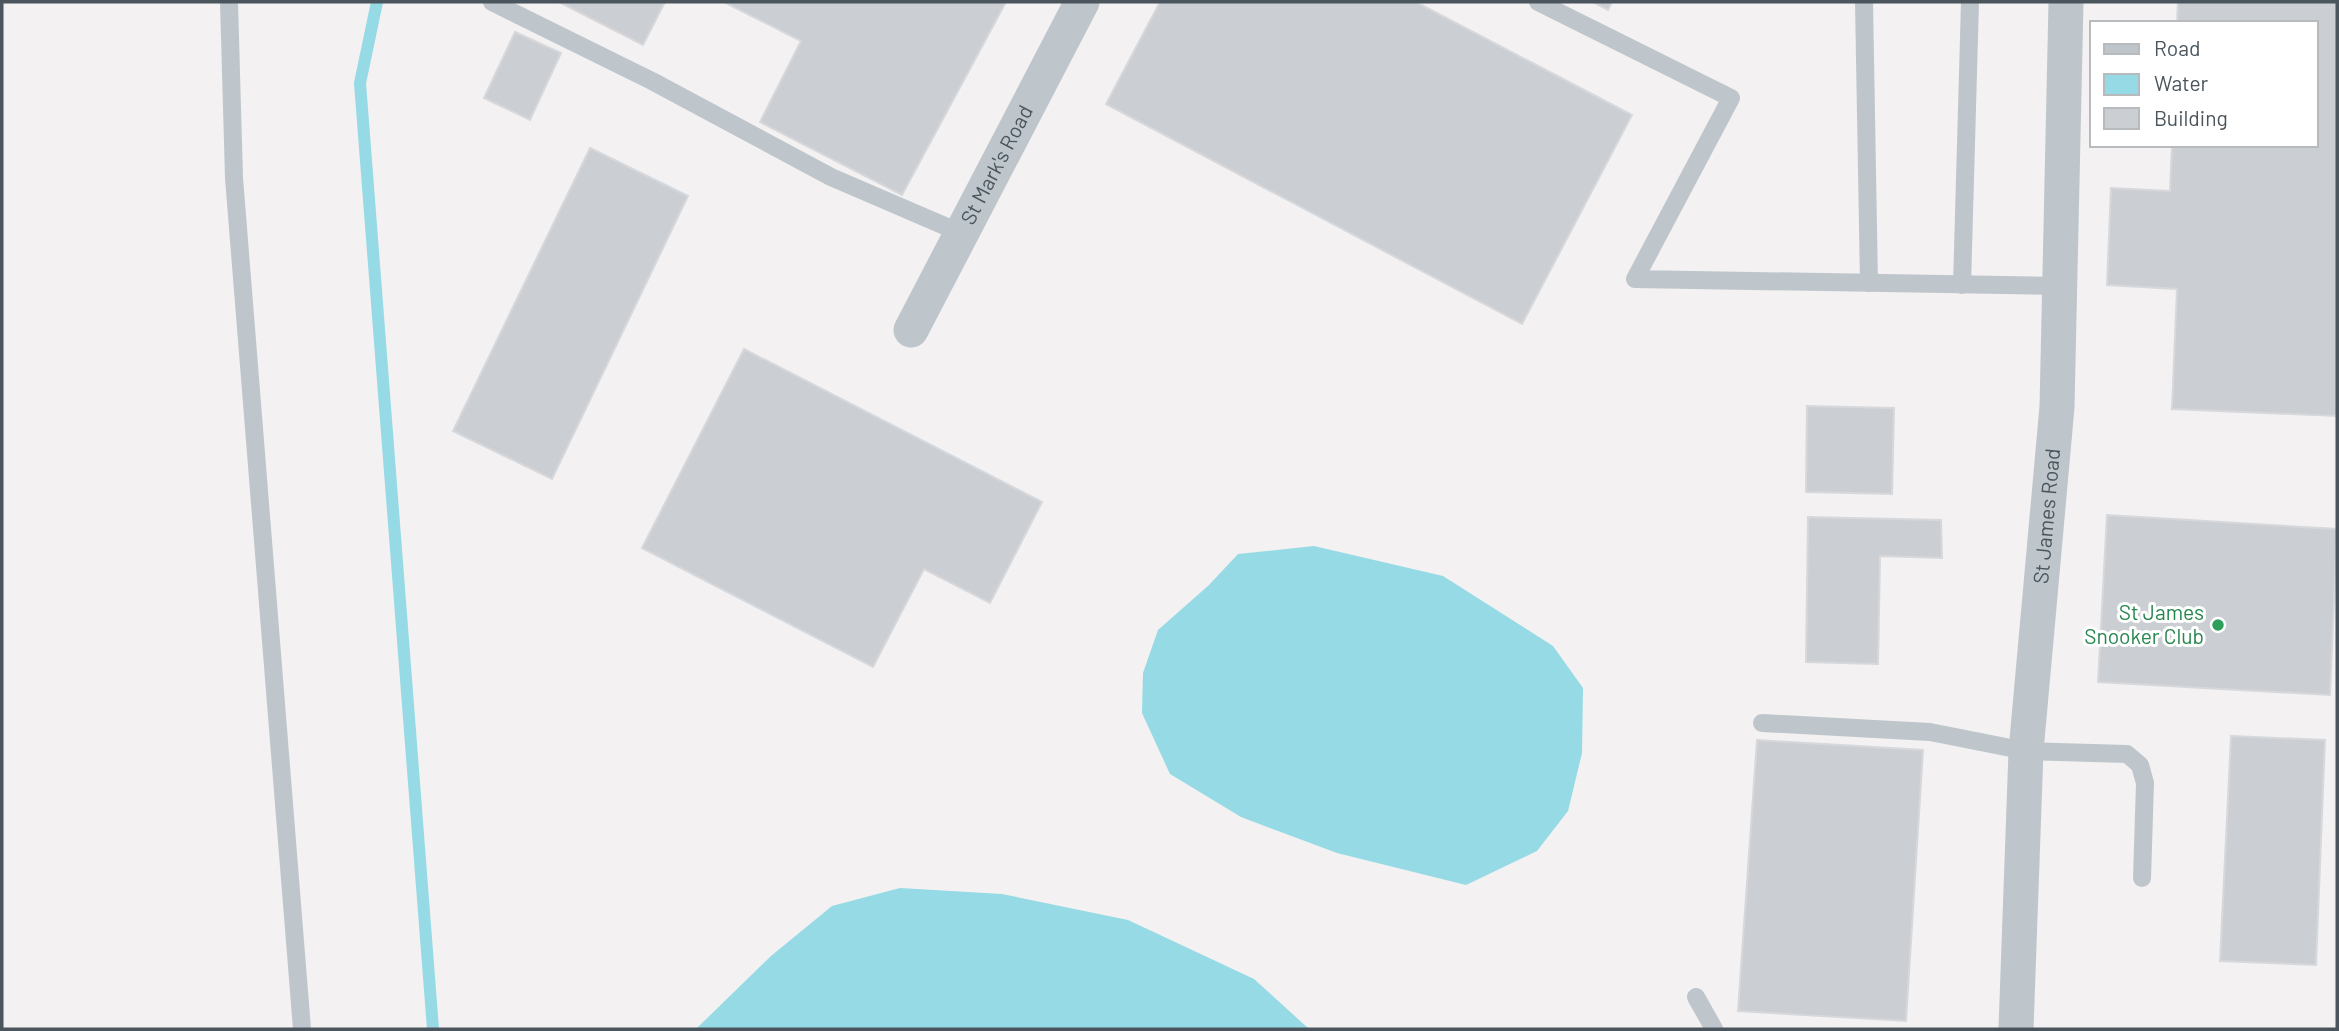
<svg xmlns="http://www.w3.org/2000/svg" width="2339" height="1031" viewBox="0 0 2339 1031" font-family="Barlow,sans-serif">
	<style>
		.water { fill: #95dae5 }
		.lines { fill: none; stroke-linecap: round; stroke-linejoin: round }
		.stream { stroke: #95dae5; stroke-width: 12 }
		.building { fill: #cbced3; stroke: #d6d8dc; stroke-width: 2 }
		.service { stroke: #bec6cc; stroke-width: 18 }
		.minor { stroke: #bec6cc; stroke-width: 35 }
		.leisure-dot { fill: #2e9e5b; stroke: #fff; stroke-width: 2.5 }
		.labels { text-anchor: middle; stroke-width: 6; stroke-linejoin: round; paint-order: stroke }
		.street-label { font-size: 21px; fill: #4a555d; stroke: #fff }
		.leisure-label { font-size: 21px; fill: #27864d; stroke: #fff; text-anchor: end }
	</style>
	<rect width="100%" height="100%" fill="#f3f1f1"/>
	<g class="water">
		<path d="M1314,546L1443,576L1553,646L1583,688L1582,753L1568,811L1537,851L1466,885L1337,853L1241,817L1170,774L1142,713L1143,673L1158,630L1209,585L1238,554Z"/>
		<path d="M900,888L1002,894L1128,920L1254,979L1309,1029H696L771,956L832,906Z"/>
	</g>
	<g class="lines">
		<path class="stream" d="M377,2L360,83L433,1029"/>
	</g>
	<g class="building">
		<path d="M559,2H665L643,45Z"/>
		<path d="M724,2H1006L902,195L760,122L801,41Z"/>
		<path d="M1160,2H1416L1632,115L1522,324L1106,104Z"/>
		<path d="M1593,2H1612L1608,10Z"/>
		<path d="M2178,2H2337V416L2172,409L2177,289L2107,285L2111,188L2170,191L2172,145H2316V23H2177Z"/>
		<path d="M515,32L561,53L530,120L484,98Z"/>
		<path d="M590,148L688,196L552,479L453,431Z"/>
		<path d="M744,349L1042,502L990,603L924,569L873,667L642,548Z"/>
		<path d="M1807,406L1894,408L1892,494L1806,492Z"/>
		<path d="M2107,515L2337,529L2330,695L2098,682Z"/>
		<path d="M1808,517L1941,520L1942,558L1880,556L1878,664L1806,662Z"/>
		<path d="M2231,736L2325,740L2316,965L2220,961Z"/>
		<path d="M1757,740L1923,750L1906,1021L1738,1011Z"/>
	</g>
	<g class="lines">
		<g class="service">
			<path d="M229,2L234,178L302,1029"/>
			<path d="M492,2L652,81L831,177L961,233"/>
			<path d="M1538,2L1731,98L1635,279L2060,286"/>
			<path d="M1864,2L1869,283"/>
			<path d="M1962,285L1970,2"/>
			<path d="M1762,723L1930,732L2026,751L2127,754L2140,765L2145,783L2142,878"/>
			<path d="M1696,997L1714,1029"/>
		</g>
		<g class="minor">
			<path id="s1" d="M911,330L1082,2"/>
			<path id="s2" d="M2016,1029L2026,751L2057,407L2066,2"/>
		</g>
	</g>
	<circle class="leisure-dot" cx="2218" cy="625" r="7"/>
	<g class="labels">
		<g class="street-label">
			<text dy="7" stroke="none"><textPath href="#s1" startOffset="186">St Mark's Road</textPath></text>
			<text dy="7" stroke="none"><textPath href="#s2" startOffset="514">St James Road</textPath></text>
		</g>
		<g class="leisure-label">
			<text x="2204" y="620">St James<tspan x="2204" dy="24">Snooker Club</tspan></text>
		</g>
	</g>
	<rect width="2339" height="1031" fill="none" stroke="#4a555d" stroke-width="7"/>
	<rect x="2090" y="21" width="228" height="126" fill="#ffffff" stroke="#b7bbbe" stroke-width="2"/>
	<rect x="2104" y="44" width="35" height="10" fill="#bec6cc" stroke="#b7bbbe" stroke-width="2"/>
	<text x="2154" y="56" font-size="21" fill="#4a555d">Road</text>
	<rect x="2104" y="74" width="35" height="21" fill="#95dae5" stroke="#b7bbbe" stroke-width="2"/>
	<text x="2154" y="91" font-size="21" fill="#4a555d">Water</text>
	<rect x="2104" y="108" width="35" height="21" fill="#cbced3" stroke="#b7bbbe" stroke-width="2"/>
	<text x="2154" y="126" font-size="21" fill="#4a555d">Building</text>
</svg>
